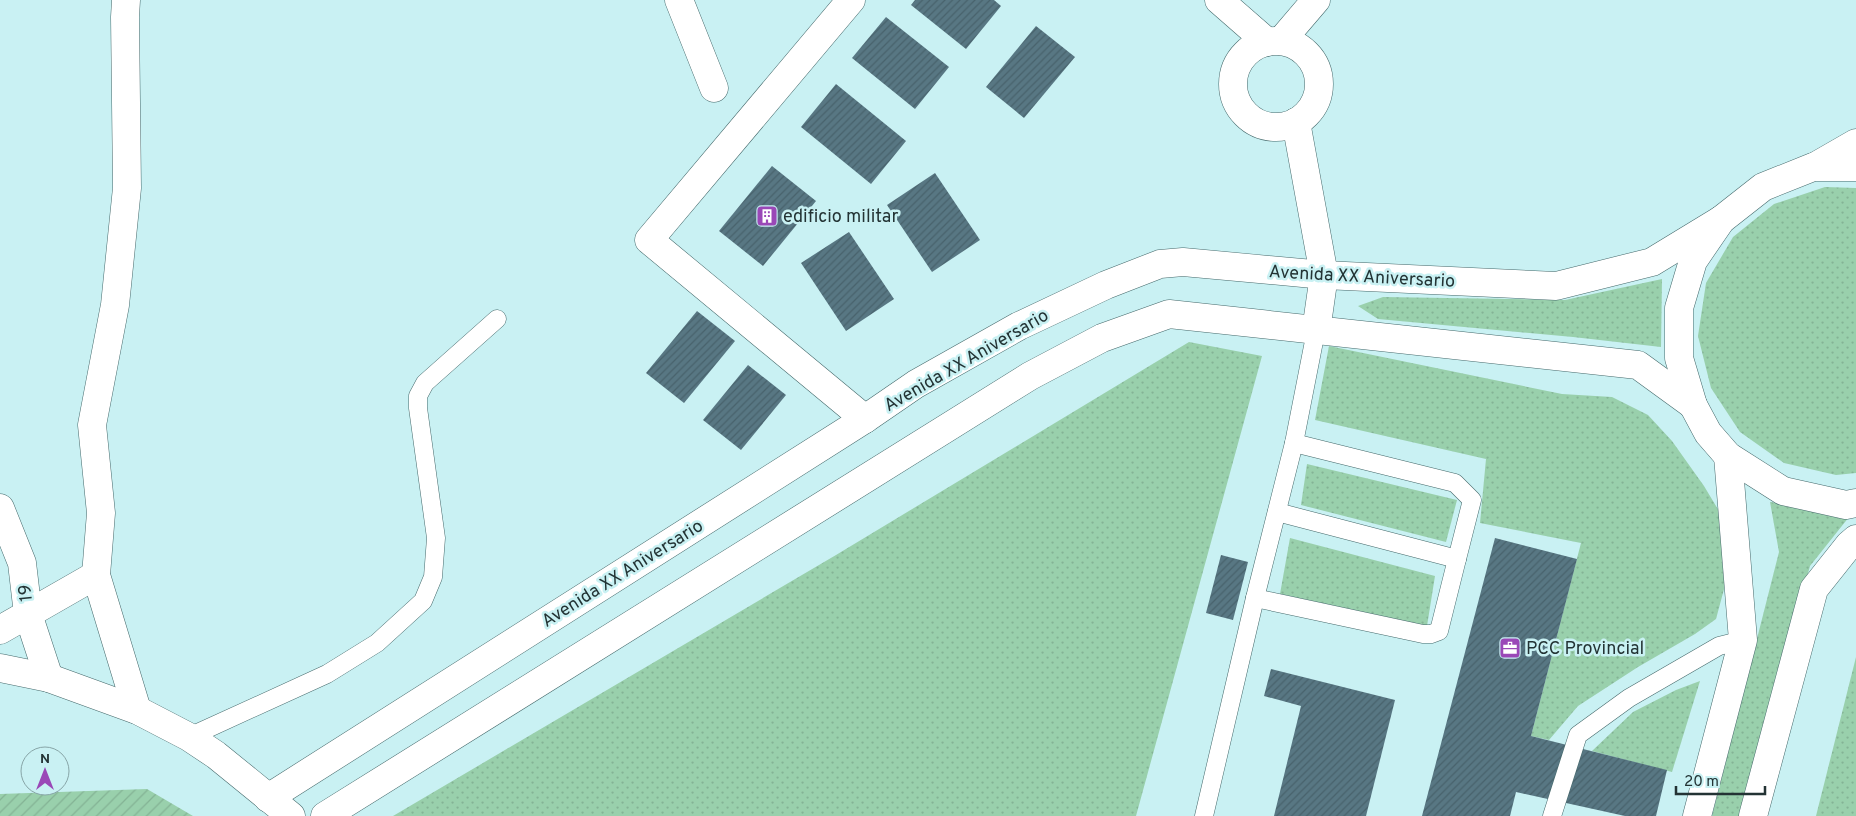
<svg xmlns="http://www.w3.org/2000/svg" width="1856" height="816" viewBox="0 0 1856 816" font-family="Overpass,sans-serif">
	<style>
		.grass { fill: url(#grass-dots) }
		.garden { fill: url(#garden-furrows) }
		.building { fill: url(#building-hatch) }
		.lines { fill: none; stroke-linecap: round; stroke-linejoin: round }
		.service-casing { stroke: #45696b; stroke-width: 19 }
		.minor-casing { stroke: #45696b; stroke-width: 29 }
		.primary-casing { stroke: #45696b; stroke-width: 29 }
		.service { stroke: #fff; stroke-width: 18 }
		.minor { stroke: #fff; stroke-width: 28 }
		.primary { stroke: #fff; stroke-width: 28 }
		.labels { text-anchor: middle; stroke-width: 5; stroke-linejoin: round; paint-order: stroke }
		.poi-label { font-size: 18px; fill: #233334; stroke: #c9f1f3; text-anchor: start }
		.street-label { font-size: 18px; fill: #233334; stroke: #c9f1f3 }
	</style>
	<defs>
		<pattern id="grass-dots" width="8" height="8" patternUnits="userSpaceOnUse" patternTransform="scale(1.25)"><rect width="8" height="8" fill="#99d0ac"/><path d="M2 2h.1M6 6h.1" fill="none" stroke="#84b395" stroke-width="1.8" stroke-linecap="round"/></pattern>
		<pattern id="garden-furrows" width="10" height="10" patternUnits="userSpaceOnUse" patternTransform="scale(1.25)"><rect width="10" height="10" fill="#99d0ac"/><path d="M-1 1l2-2M0 10L10 0M9 11l2-2" fill="none" stroke="#84b395"/></pattern>
		<pattern id="building-hatch" width="6" height="6" patternUnits="userSpaceOnUse" patternTransform="scale(1.25)"><rect width="6" height="6" fill="#587783"/><path d="M-1 1l2-2M0 6l6-6M5 7l2-2" fill="none" stroke="#48626c"/></pattern>
	</defs>
	<rect width="100%" height="100%" fill="#c9f1f3"/>
	<g class="grass">
		<path d="M1825,187L1856,188V473L1836,475L1784,463L1740,432L1711,388L1698,336L1706,283L1733,237L1774,204Z"/>
		<path d="M1662,279L1661,347L1573,337L1378,319L1358,306L1383,297L1565,300Z"/>
		<path d="M1189,342L1262,356L1136,816H393L836,555Z"/>
		<path d="M1329,346L1562,394L1612,397L1648,415L1672,441L1704,486L1725,521L1727,578L1716,619L1695,634L1638,667L1578,706L1549,740L1531,736L1581,543L1480,523L1486,459L1315,420Z"/>
		<path d="M1307,464L1457,500L1446,542L1301,505Z"/>
		<path d="M1770,502L1853,512L1810,566L1742,816H1712L1779,552Z"/>
		<path d="M1290,538L1435,576L1427,626L1280,594Z"/>
		<path d="M1856,657V816H1816Z"/>
		<path d="M1700,681L1672,772L1592,751L1633,712L1676,690Z"/>
	</g>
	<path class="garden" d="M147,789L193,816H0V794Z"/>
	<g class="building">
		<path d="M915,0H994L1001,6L966,49L911,5Z"/>
		<path d="M886,17L949,67L915,109L852,58Z"/>
		<path d="M1036,26L1075,57L1024,118L986,87Z"/>
		<path d="M836,84L906,141L871,184L801,127Z"/>
		<path d="M772,166L816,201L763,266L719,231Z"/>
		<path d="M935,173L980,240L932,272L887,205Z"/>
		<path d="M849,232L894,299L846,331L801,263Z"/>
		<path d="M697,311L735,341L684,403L646,373Z"/>
		<path d="M748,365L786,395L741,450L703,420Z"/>
		<path d="M1495,538L1577,559L1531,736L1667,770L1656,816H1625L1516,792L1510,816H1422Z"/>
		<path d="M1221,555L1248,562L1233,620L1206,613Z"/>
		<path d="M1271,669L1395,700L1366,816H1274L1301,706L1264,696Z"/>
	</g>
	<g class="lines">
		<g class="service-casing">
			<g id="service">
				<path d="M1277,512L1457,559L1472,500L1455,483L1294,443"/>
				<path d="M1255,598L1423,634H1431L1439,631L1457,559"/>
				<path d="M189,737L327,674L377,643L423,601L433,577L436,538L418,408V396L425,383L497,319"/>
				<path d="M1204,816L1255,598L1294,443L1316,331"/>
				<path d="M1552,816L1578,735L1629,698L1719,646L1743,640"/>
			</g>
		</g>
		<g class="minor-casing">
			<g id="minor">
				<path d="M126,0L125,17L127,188L115,305L92,425L101,513L96,575L137,710"/>
				<path d="M679,0L714,88"/>
				<path d="M851,0L649,240L865,419"/>
				<path d="M1219,0L1267,42"/>
				<circle cx="1276" cy="84" r="43"/>
				<path d="M1281,41L1316,0"/>
				<path d="M1296,122L1324,275L1316,331"/>
				<path d="M0,508L22,563L28,614L49,678"/>
				<path d="M0,630L96,575"/>
				<path d="M0,668L49,678L137,710L189,737L216,755L291,816"/>
				<path d="M268,798L865,419L916,384L1019,326L1106,285L1160,264L1183,262L1324,275L1556,286L1652,262L1721,220"/>
				<path d="M325,816L1030,376L1102,338L1169,314L1638,365L1693,405"/>
			</g>
		</g>
		<g class="primary-casing">
			<g id="primary">
				<path d="M1816,166L1856,143"/>
				<path d="M1856,167H1813L1763,187L1721,220L1693,261L1679,308V358L1693,405L1708,433L1728,456L1783,491L1846,505L1856,503"/>
				<path d="M1697,816L1743,640L1728,456"/>
				<path d="M1753,816L1814,589L1849,545L1856,539"/>
			</g>
		</g>
		<use href="#service" class="service"/>
		<use href="#minor" class="minor"/>
		<use href="#primary" class="primary"/>
	</g>
	<defs>
		<g id="building-square" transform="scale(1.125)"><rect x="-9" y="-9" width="18" height="18" rx="4" fill="#9a48b7" stroke="#c9f1f3"/><path d="M-4-6H4V6H1V3H-1V6H-4ZM-2.5-4.3h1.7v1.8h-1.7ZM.8-4.3h1.7v1.8H.8ZM-2.5-1h1.7V.8h-1.7ZM.8-1h1.7V.8H.8Z" fill="#fff"/></g>
		<g id="office-square" transform="scale(1.125)"><rect x="-9" y="-9" width="18" height="18" rx="4" fill="#9a48b7" stroke="#c9f1f3"/><path d="M-6-3h4V-5.5h4V-3h4V5H-6ZM-1-4.5V-3h2v-1.5ZM-6 0V1H6V0Z" fill="#fff"/></g>
	</defs>
	<g fill-rule="evenodd">
		<use href="#building-square" x="767" y="216"/>
		<use href="#office-square" x="1510" y="648"/>
	</g>
	<g class="labels">
		<g class="poi-label">
			<text x="783" y="222">edificio militar</text>
			<text x="1526" y="654">PCC Provincial</text>
		</g>
		<g class="street-label">
			<text transform="translate(1362 276) rotate(3)" y="6">Avenida XX Aniversario</text>
			<text transform="translate(966 360) rotate(-30)" y="6">Avenida XX Aniversario</text>
			<text transform="translate(622 573) rotate(-32)" y="6">Avenida XX Aniversario</text>
			<text transform="translate(25 593) rotate(-96)" y="6">19</text>
		</g>
	</g>
	<g transform="translate(45 771)"><circle r="24" fill="#c9f1f3" stroke="#87a5a7"/>
	<path d="M0-4L9 19L0 12L-9 19Z" fill="#9a48b7"/>
	<text y="-8" font-size="14" font-weight="bold" text-anchor="middle" fill="#233334">N</text>
	</g>
	<path d="M1676 786v8h89v-8" fill="none" stroke="#233334" stroke-width="2.5"/>
	<text x="1684" y="786" font-size="15" fill="#233334" stroke="#c9f1f3" stroke-width="4" paint-order="stroke">20 m</text>
</svg>
